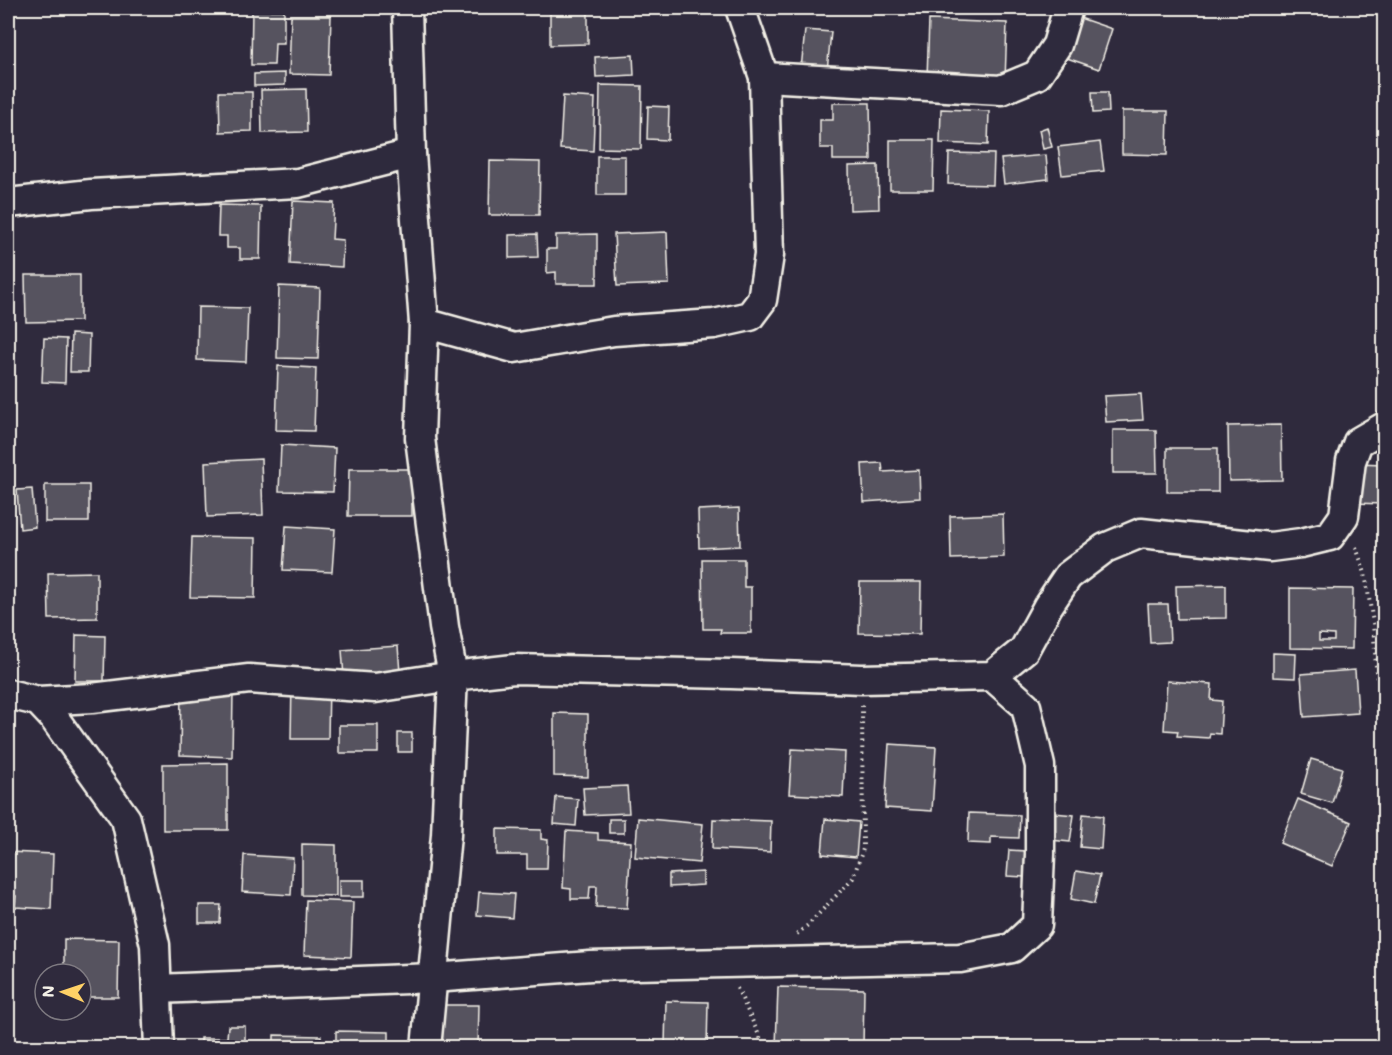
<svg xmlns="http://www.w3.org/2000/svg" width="1392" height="1055" viewBox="0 0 1392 1055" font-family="Mali,sans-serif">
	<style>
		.building { fill: #56525f; stroke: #f4f1e8; stroke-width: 1.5; fill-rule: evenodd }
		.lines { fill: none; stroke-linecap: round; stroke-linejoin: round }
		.minor-casing { stroke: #f4f1e8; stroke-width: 33 }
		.path { stroke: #f4f1e8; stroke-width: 4; stroke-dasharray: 1.5 4.5; stroke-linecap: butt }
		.minor { stroke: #2f2a3d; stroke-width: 28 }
	</style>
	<rect width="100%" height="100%" fill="#2f2a3d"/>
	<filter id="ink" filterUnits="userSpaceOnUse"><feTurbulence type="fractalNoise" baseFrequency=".0167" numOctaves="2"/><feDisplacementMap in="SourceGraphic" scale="12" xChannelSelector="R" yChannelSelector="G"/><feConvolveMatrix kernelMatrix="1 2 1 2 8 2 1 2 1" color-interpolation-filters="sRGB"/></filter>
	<g filter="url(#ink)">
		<g class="building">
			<path d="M550,8H588V44L550,45Z"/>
			<path d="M252,10H284V43H275L274,65H251Z"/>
			<path d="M291,16H331L329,75L289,74Z"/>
			<path d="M1074,16L1112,29L1099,69L1061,56Z"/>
			<path d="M929,20L1007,23L1005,81L927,78Z"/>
			<path d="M805,30L831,32L827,71L801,69Z"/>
			<path d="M633,55L634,75L596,77L595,57Z"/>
			<path d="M285,73V85L254,86V74Z"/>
			<path d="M600,85L642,86L641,149L599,148Z"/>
			<path d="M306,89L307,132L262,133L261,90Z"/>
			<path d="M219,92H252V131L220,132Z"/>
			<path d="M1092,92H1108L1109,112L1093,113Z"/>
			<path d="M563,96L595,98L593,151L560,149Z"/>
			<path d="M833,103H870L871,160H833V148H820V120H833Z"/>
			<path d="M648,106L669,107L668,140L647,139Z"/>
			<path d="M941,109L989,111L988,145L940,143Z"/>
			<path d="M1122,111H1168L1167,155L1122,154Z"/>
			<path d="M1047,127L1052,147L1043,149L1039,130Z"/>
			<path d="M890,140H934L933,190H890Z"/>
			<path d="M1100,142L1104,171L1062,175L1058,147Z"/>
			<path d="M949,153L994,154L993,185L948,184Z"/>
			<path d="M1046,155L1048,179L1004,184L1001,159Z"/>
			<rect x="597" y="156" width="28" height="39"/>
			<path d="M490,161L540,162L539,215H489Z"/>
			<path d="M878,165L879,209L850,210L849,166Z"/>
			<path d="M293,201L334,203L332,239L343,240L342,267L290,264Z"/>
			<path d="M219,205L261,206L260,259H240V248H227V236H218Z"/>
			<path d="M667,232L669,284L617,286L614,234Z"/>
			<path d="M537,234L538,257L509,258V235Z"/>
			<path d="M597,234V284H556V272L547,273V249H556V235Z"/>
			<path d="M25,275H80V321L26,322Z"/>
			<path d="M279,286L320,288L318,359L277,358Z"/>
			<path d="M198,307L248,308L246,362L197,360Z"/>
			<path d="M71,334L89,335L88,372H70Z"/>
			<path d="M44,338L66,339L65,383L42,382Z"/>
			<path d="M278,366L316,368L314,431L276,430Z"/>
			<path d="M1141,394L1143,420L1106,422L1104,396Z"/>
			<path d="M1281,425L1282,480L1229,481L1228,426Z"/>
			<path d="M1113,430H1156L1157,473H1113Z"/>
			<path d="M281,445L335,448L333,492L279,491Z"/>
			<rect x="1167" y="448" width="51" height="44"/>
			<path d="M261,459L263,515L207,517L205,462Z"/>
			<path d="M882,463L883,472L919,470L920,498L864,502L862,464Z"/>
			<path d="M1355,463L1384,464V504L1353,503Z"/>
			<path d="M349,469H412V516H348Z"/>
			<rect x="45" y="485" width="44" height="37"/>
			<path d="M32,489L35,527L20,529L17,490Z"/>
			<path d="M739,508L740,546L699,548L698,510Z"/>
			<path d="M1003,514L1004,557L951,559L950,516Z"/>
			<path d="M286,526L335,529L332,572L283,570Z"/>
			<path d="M192,537L256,538L255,598L190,597Z"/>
			<path d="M702,559H744V587H751V633H720L721,629H703Z"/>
			<path d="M97,572V618L49,619L48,573Z"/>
			<path d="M860,582H921L920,634L859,633Z"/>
			<path d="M1226,585V618L1177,619L1176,586Z"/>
			<path d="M1290,588L1353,589L1352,649L1290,648ZM1319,634L1334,635V641H1319Z"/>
			<path d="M1148,604H1168L1170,642L1150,643Z"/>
			<path d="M76,635L105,636L104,681H75Z"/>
			<path d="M398,646L400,673L344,677L342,650Z"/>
			<path d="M1273,653L1296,654L1295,678L1273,677Z"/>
			<path d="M1355,670L1358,713L1304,717L1301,674Z"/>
			<path d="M292,681L329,682L328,739H291Z"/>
			<path d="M1167,681L1212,684L1211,700L1222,701L1220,734L1210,733L1209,738L1177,736L1178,731L1164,730Z"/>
			<path d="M181,691L233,692L232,757L180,755Z"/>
			<path d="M554,713L588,714V777L554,776Z"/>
			<rect x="339" y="725" width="39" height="28"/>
			<rect x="398" y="733" width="14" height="19"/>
			<path d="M889,744L936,747L932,811L885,808Z"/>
			<path d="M792,749L845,752L843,797L789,794Z"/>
			<path d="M1311,759L1342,768L1332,803L1301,794Z"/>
			<path d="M228,763V830H163V764Z"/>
			<path d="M627,786L629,813L585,815L583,788Z"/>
			<path d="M556,797L578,799L576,826L554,824Z"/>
			<path d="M1298,799L1351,822L1332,866L1280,843Z"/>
			<path d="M969,813L1020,815L1019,838L991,837V844L968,843Z"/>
			<path d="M1054,813L1074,815L1070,842L1051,840Z"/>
			<path d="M1083,814L1103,816L1101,849L1080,847Z"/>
			<path d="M638,818L703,824L699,863L635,857Z"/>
			<rect x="609" y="819" width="15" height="14"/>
			<path d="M713,819L771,821L770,852L712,849Z"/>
			<path d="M825,819L859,822L856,857L822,854Z"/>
			<path d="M497,829L541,830V839L548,840L547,869H527V855H497Z"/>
			<path d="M566,831L598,833V840L631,842L627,908L596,907L597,886H590L589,899H571V889L563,888Z"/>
			<path d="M302,844L336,845V896L302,895Z"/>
			<path d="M1009,850L1026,851L1024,877L1007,876Z"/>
			<path d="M8,852L53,854L51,909L15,907L16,896H8Z"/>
			<path d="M244,855L293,858L291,895L242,892Z"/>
			<path d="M1076,871L1100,875L1094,904L1071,899Z"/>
			<path d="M703,872V885L669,887V874Z"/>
			<rect x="339" y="880" width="25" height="17"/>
			<path d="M479,892L514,894L512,918L477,915Z"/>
			<path d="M306,900L353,902L351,957L304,955Z"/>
			<path d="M199,905H221L220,923H199Z"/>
			<path d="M64,939L119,940L118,997H81V974H64Z"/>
			<path d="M778,987L864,989L863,1048L776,1047Z"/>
			<path d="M666,1001L708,1002L707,1048H665Z"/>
			<path d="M438,1005H479L478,1048H437Z"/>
			<path d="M228,1026H245V1048H201V1038H227Z"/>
			<path d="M336,1031L389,1032V1048H336Z"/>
			<path d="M274,1035L321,1036V1048H274Z"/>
		</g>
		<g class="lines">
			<g class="minor-casing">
				<g id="minor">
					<path d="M407,8L411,154L424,323L420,438L444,627L453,676L446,835L426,1048"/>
					<path d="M764,77L1001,90L1037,75L1057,45L1068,8"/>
					<path d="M8,203L91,194L298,183L411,154"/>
					<path d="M424,323L514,348L614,331L714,324L750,316L762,300L769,255L764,77L740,8"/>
					<path d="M8,694L38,701L92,698L249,679L375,688L453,676L514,669L731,674L862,679L992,676L1024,650L1048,606L1068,576L1105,548L1141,533L1270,547L1301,543L1330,536L1344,516L1351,461L1358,442L1384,427"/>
					<path d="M38,701L54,718L126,819L155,945L159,1048"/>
					<path d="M157,989L433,978L590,966L960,958L1012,948L1037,925L1040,854V766L1026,706L992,676"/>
				</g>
			</g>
			<g class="path">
				<path d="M1356,547L1365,573L1373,623L1377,680L1384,699"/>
				<path d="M797,934L808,925L853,878L863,849L862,705"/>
				<path d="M737,988L765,1048"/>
			</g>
			<use href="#minor" class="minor"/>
		</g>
	</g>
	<rect width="1392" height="1055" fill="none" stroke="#2f2a3d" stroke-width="30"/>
	<rect x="15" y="15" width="1362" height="1025" fill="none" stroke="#f4f1e8" stroke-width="2" filter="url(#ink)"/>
	<g transform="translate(63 992) rotate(272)"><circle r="28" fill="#2f2a3d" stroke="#7e7a81" stroke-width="1.5"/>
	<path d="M0-4.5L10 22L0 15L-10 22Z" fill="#ffd166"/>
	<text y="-9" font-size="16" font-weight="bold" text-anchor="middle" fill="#f4f1e8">N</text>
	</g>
</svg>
